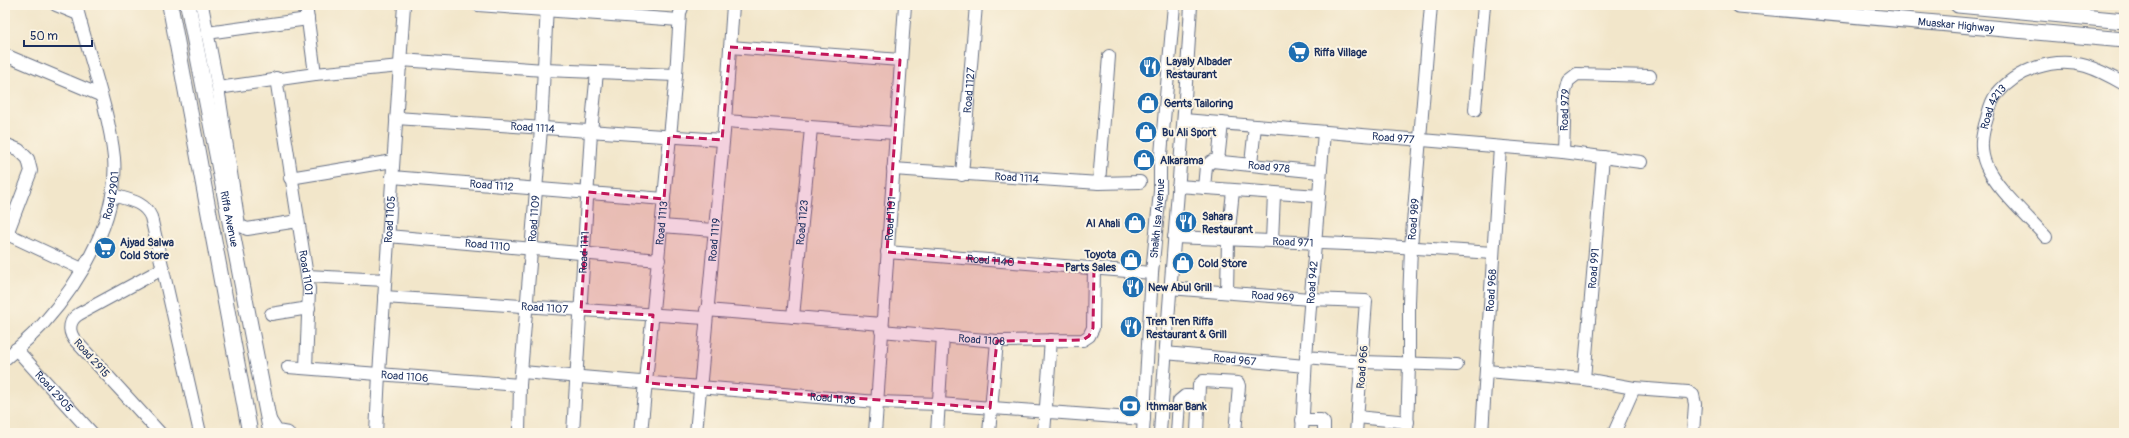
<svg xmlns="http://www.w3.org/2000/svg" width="2129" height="438" viewBox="0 0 2129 438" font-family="Pangolin,sans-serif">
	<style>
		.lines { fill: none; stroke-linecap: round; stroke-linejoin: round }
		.minor-casing { stroke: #666f84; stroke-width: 14 }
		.major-casing { stroke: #666f84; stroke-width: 17 }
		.minor { stroke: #fff; stroke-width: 12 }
		.major { stroke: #fff; stroke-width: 15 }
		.marked { fill: #c2185b; fill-opacity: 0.2; stroke: #c2185b; stroke-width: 3; stroke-dasharray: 8 5; stroke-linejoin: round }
		.labels { text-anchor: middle; stroke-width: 4; stroke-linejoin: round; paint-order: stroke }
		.street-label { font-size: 11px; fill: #1b2f5e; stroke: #fcf5e5 }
		.poi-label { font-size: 11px; font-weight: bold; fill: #1b2f5e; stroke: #fcf5e5; text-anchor: start }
	</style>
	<rect width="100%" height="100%" fill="#fcf5e5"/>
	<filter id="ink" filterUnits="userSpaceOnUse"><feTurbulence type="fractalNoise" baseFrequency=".025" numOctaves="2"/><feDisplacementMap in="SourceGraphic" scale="8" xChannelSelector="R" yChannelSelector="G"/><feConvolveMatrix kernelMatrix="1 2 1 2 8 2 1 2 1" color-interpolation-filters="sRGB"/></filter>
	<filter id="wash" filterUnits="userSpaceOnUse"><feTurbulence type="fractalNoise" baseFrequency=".012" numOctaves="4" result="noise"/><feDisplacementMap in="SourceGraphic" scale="16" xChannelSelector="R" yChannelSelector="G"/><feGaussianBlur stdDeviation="0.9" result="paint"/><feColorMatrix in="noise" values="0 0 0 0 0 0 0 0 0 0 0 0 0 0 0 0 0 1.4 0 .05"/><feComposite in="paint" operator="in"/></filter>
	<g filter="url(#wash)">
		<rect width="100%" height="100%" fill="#f2e6ca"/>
	</g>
	<g filter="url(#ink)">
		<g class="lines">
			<g class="minor-casing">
				<g id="minor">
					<path d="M56,5L78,14"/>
					<path d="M202,5L218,88L239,225L247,229L298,221"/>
					<path d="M306,5L315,74"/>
					<path d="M478,5L679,20"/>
					<path d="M207,33L308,19"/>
					<path d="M730,47L900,60"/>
					<path d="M5,55L100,95"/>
					<path d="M401,60L544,70L676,75"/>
					<path id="s1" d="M276,78L309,289L306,368"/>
					<path d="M218,88L315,74L401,66"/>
					<path d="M1475,110L1484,5"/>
					<path id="s2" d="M396,118L722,140"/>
					<path id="s3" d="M1184,120L1563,152L1641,162"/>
					<path d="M725,121L895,133"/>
					<path d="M5,144L19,150L28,159L31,171L7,234"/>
					<path id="s4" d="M1563,152L1565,92L1568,81L1577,74L1650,76"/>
					<path d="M1218,161L1222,123"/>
					<path d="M1251,164L1255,126"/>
					<path id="s5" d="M893,169L1099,183L1140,182"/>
					<path id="s6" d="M962,175L976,5"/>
					<path id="s7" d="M392,177L664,199"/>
					<path d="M290,178L393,161"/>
					<path d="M1099,183L1109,56"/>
					<path d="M1178,186L1319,196"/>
					<path id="s8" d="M1204,188L1206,166L1212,161L1320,172"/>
					<path d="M113,195C128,200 144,201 151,217L200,433"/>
					<path d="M662,226L713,230"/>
					<path d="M5,233L82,269"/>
					<path id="s9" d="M388,236L659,260"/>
					<path id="s10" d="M1174,237L1371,245L1493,253"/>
					<path id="s11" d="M2046,237C2029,218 1995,187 1986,165C1979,149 1982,134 1987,118C1989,111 1991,101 1996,95C2016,70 2054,56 2086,66C2099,70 2112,77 2124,84"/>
					<path d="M1272,240L1274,195"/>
					<path id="s12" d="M887,252L1152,273"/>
					<path d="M307,276L385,280"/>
					<path id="s13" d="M1169,288L1310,299L1366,301L1356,433"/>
					<path d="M1227,292L1228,239L1233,191"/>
					<path id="s14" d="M384,297L705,318"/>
					<path d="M706,310L882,324"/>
					<path d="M271,314L309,308"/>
					<path id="s15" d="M793,317L811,128"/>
					<path id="s16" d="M881,331L997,341L1083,340L1089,336L1093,328L1094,268"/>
					<path id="s17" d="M16,349L92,433"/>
					<path id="s18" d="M1165,353L1305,366"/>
					<path d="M1306,357L1363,362L1457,365"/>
					<path id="s19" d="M5,359C18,348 31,337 43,324C81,281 119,218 114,158C109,109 88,54 76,5"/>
					<path id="s20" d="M288,367L520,385"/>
					<path d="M1486,371L1584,379L1634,388L1688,392L1693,395L1695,404L1693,433"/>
					<path id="s21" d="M522,372L877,402L939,404L1144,419"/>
					<path id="s22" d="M1584,379L1603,157"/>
					<path d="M1357,417L1408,422"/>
					<path d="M270,420L277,431L288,433"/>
					<path d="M1302,420H1321L1324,423V433"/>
					<path d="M160,433L74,339C68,330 69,320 79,314L162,269"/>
					<path id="s23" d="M376,433L379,374L404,5"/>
					<path id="s24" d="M519,433L520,385L541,129L547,5"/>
					<path id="s25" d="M573,433L591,132L597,72"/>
					<path id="s26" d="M641,433L676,75L680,13L683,5"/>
					<path id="s27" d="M696,433L725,121L733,5"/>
					<path id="s28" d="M875,433L905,5"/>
					<path d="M937,433L943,336"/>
					<path d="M989,433L997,341"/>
					<path d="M1044,433L1051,340"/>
					<path id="s29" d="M1143,433L1152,273L1160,191V166L1174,5"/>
					<path d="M1160,433C1169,290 1183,148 1191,5"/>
					<path d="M1177,433L1179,401L1185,396H1198"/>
					<path d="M1197,433L1199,385L1203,381L1238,383L1239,386L1235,433"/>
					<path id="s30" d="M1302,433L1306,357L1324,132"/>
					<path id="s31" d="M1407,433L1409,364V303L1411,247L1431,5"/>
					<path id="s32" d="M1482,433L1500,147"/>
					<path d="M1614,433L1634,388"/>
				</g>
			</g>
			<g class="major-casing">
				<g id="major">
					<path d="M170,5L250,433"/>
					<path id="s33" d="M188,5L271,433"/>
					<path id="s34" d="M1739,5L2124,40"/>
					<path d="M1958,5L2124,21"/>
				</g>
			</g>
			<use href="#minor" class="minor"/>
			<use href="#major" class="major"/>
		</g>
	</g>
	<path class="marked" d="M730,47L900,60L887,252L1094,268L1093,328L1089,336L1083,340L997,341L990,408L647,383L653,315L581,311L588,192L664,199L669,136L722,140Z"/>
	<defs>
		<g id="supermarket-disc" transform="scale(1.15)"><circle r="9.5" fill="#1f6fb2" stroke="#fcf5e5"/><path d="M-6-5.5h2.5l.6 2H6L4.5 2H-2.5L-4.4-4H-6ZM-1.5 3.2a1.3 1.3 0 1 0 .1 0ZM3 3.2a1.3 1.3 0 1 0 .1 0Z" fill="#fff"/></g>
		<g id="restaurant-disc" transform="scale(1.15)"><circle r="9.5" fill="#1f6fb2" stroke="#fcf5e5"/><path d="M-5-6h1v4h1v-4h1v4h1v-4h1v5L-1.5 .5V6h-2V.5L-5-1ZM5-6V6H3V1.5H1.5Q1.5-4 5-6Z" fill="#fff"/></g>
		<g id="shop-disc" transform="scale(1.15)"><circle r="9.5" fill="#1f6fb2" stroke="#fcf5e5"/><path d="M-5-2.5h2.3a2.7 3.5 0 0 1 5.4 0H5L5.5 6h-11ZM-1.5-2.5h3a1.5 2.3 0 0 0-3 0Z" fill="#fff"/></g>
		<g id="bank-disc" transform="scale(1.15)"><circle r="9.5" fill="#1f6fb2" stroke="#fcf5e5"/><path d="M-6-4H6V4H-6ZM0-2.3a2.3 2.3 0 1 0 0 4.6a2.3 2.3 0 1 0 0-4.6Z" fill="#fff"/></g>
	</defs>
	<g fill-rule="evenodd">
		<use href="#supermarket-disc" x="1299" y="52"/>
		<use href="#restaurant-disc" x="1150" y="67"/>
		<use href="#shop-disc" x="1148" y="103"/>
		<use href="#shop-disc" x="1146" y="132"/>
		<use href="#shop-disc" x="1144" y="160"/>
		<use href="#restaurant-disc" x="1186" y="222"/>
		<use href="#shop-disc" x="1135" y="223"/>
		<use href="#supermarket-disc" x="105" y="248"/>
		<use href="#shop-disc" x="1131" y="260"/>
		<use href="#shop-disc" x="1183" y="263"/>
		<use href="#restaurant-disc" x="1133" y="287"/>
		<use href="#restaurant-disc" x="1131" y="327"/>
		<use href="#bank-disc" x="1130" y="406"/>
	</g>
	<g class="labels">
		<g class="street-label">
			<text dy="4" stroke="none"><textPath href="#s34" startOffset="218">Muaskar Highway</textPath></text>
			<text dy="4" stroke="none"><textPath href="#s6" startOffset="85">Road 1127</textPath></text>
			<text dy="4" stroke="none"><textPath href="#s11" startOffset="155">Road 4213</textPath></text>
			<text dy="4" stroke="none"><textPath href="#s4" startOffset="42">Road 979</textPath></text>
			<text dy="4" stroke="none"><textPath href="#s2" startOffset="137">Road 1114</textPath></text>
			<text dy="4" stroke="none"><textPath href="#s3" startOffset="210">Road 977</textPath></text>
			<text dy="4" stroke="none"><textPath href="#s8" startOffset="87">Road 978</textPath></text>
			<text dy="4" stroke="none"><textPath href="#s5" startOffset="124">Road 1114</textPath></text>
			<text dy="4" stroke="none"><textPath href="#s7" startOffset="100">Road 1112</textPath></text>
			<text dy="4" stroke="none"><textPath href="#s19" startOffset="199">Road 2901</textPath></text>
			<text dy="4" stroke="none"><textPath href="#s33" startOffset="218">Riffa Avenue</textPath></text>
			<text dy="4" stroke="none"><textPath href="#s23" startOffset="214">Road 1105</textPath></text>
			<text dy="4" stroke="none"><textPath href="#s24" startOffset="215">Road 1109</textPath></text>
			<text dy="4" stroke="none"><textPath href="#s28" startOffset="215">Road 1131</textPath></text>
			<text dy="4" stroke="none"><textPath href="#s29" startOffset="215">Shaikh Isa Avenue</textPath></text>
			<text dy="4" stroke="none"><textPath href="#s31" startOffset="214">Road 989</textPath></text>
			<text dy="4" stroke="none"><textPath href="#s15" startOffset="95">Road 1123</textPath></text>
			<text dy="4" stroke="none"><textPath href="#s26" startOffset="211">Road 1113</textPath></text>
			<text dy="4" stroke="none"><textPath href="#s27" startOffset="194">Road 1119</textPath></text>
			<text dy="4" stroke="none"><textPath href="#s10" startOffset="119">Road 971</textPath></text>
			<text dy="4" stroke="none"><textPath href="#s9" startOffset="100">Road 1110</textPath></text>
			<text dy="4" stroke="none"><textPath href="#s25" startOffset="181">Road 1111</textPath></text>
			<text dy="4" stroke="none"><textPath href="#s12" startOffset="104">Road 1140</textPath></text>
			<text dy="4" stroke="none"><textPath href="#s22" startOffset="111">Road 991</textPath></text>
			<text dy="4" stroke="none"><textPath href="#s1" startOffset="197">Road 1101</textPath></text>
			<text dy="4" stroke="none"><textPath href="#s30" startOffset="151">Road 942</textPath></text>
			<text dy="4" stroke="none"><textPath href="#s32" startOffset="143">Road 968</textPath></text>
			<text dy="4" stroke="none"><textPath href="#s13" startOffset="104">Road 969</textPath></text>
			<text dy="4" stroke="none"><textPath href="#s14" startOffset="161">Road 1107</textPath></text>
			<text dy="4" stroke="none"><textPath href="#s16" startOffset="101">Road 1108</textPath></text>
			<text transform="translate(92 358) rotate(48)" y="4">Road 2915</text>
			<text dy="4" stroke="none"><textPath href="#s18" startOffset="70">Road 967</textPath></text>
			<text transform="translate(1362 367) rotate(-85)" y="4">Road 966</text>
			<text dy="4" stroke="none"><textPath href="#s20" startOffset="117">Road 1106</textPath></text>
			<text dy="4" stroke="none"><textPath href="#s17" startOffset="57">Road 2905</textPath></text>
			<text dy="4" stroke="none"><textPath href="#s21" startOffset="312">Road 1136</textPath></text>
		</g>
		<g class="poi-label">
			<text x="1314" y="56">Riffa Village</text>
			<text x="1166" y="65">Layaly Albader<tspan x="1166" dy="13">Restaurant</tspan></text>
			<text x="1164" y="107">Gents Tailoring</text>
			<text x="1162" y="136">Bu Ali Sport</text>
			<text x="1160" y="164">Alkarama</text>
			<text x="1202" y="220">Sahara<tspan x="1202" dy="13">Restaurant</tspan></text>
			<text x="1120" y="227" text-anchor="end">Al Ahali</text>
			<text x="120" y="246">Ajyad Salwa<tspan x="120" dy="13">Cold Store</tspan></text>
			<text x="1116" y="258" text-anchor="end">Toyota<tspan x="1116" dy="13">Parts Sales</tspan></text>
			<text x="1198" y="267">Cold Store</text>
			<text x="1148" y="291">New Abul Grill</text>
			<text x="1146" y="325">Tren Tren Riffa<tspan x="1146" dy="13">Restaurant &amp; Grill</tspan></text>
			<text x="1146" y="410">Ithmaar Bank</text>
		</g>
	</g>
	<rect width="2129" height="438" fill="none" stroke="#fcf5e5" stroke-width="20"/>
	<path d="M24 40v6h68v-6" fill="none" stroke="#1b2f5e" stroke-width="2"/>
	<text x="30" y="40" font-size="12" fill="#1b2f5e" stroke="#fcf5e5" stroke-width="3" paint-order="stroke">50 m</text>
</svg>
